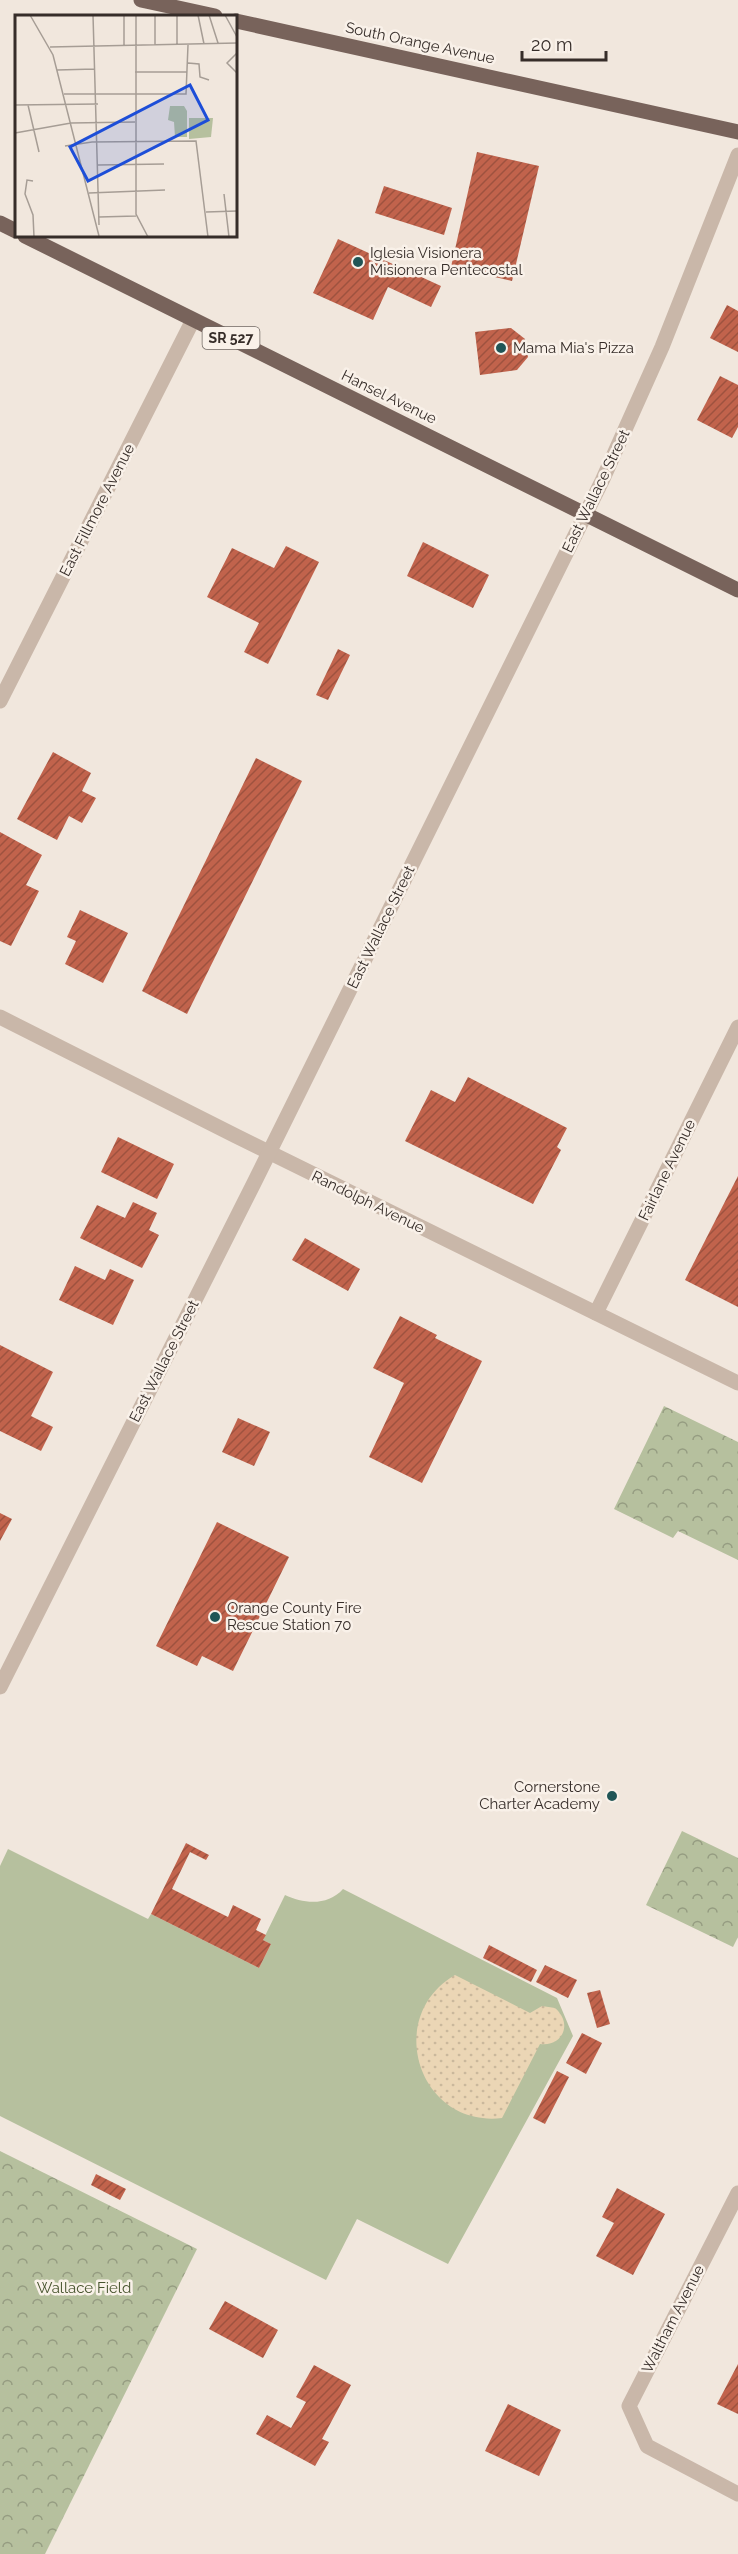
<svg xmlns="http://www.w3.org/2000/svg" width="738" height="2554" viewBox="0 0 738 2554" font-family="Raleway,sans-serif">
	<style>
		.grass { fill: #b6c09e }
		.sand { fill: url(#sand-dots) }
		.park { fill: url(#park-crowns) }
		.building { fill: url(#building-hatch) }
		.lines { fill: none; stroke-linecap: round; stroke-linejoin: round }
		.minor { stroke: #c9b7a9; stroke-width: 15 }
		.major { stroke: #78635b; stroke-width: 15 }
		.poi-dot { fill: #205556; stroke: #f9f1e9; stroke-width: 2 }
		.labels { text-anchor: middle; stroke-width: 5; stroke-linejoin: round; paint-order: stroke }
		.shield { fill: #f9f1e9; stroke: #706863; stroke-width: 1.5 }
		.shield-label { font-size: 14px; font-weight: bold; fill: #362d29 }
		.street-label { font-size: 15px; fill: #362d29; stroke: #f9f1e9 }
		.poi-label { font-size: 15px; fill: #362d29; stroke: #f9f1e9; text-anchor: start }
		.park-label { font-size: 15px; fill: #47542e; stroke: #f9f1e9 }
		.inset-road { fill: none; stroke: #a69d95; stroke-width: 1.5 }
		.view { fill: #1d4ed8; fill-opacity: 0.15; stroke: #1d4ed8; stroke-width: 3 }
		.inset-edge { fill: none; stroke: #362d29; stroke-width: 3 }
	</style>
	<defs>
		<pattern id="sand-dots" width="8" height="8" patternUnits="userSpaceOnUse" patternTransform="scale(1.5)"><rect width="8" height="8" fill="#ebd6b5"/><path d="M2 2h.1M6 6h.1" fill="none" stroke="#cab89c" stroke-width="1.8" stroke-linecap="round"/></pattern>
		<pattern id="park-crowns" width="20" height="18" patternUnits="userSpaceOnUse" patternTransform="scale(1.5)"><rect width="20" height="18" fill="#b6c09e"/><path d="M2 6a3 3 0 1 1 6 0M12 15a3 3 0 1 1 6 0" fill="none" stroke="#959c81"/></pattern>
		<pattern id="building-hatch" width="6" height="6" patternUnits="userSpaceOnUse" patternTransform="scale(1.5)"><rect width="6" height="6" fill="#c1634c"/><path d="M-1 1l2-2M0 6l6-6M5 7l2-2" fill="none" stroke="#9e523f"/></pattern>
	</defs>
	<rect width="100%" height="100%" fill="#f1e7dd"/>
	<path class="grass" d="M8,1849L148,1919L151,1914L259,1968L271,1944L263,1940L285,1895C304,1904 328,1906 343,1889L557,1998L573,2036L448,2264L357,2219L326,2280L0,2116V1866Z"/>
	<path class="sand" d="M455,1975L530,2013L542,2006L555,2008C573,2023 563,2047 540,2044L502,2118C419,2128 383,2017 455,1975Z"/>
	<g class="park">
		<path d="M664,1406L738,1442V1560L678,1531L673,1538L614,1509Z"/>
		<path d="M682,1831L738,1858V1937L733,1947L646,1905Z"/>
		<path d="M0,2151L197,2249L45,2554H0Z"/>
	</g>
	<g class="building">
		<path d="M477,152L539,166L512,281L451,267Z"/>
		<path d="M384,186L452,208L444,235L375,213Z"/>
		<path d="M338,239L441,286L431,307L388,287L373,320L313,293Z"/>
		<path d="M727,305L738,311V352L710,338Z"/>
		<path d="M511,328L525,339L528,357L517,370L480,375L475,332Z"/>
		<path d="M720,376L738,385V427L732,438L697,420Z"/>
		<path d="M423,542L489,575L473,608L407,576Z"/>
		<path d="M286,546L319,562L268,664L244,652L259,623L207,597L232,548L274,568Z"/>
		<path d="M338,649L350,655L328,700L316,695Z"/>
		<path d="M53,752L91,773L82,791L96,798L82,823L69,816L57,840L17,819Z"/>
		<path d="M256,758L302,781L187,1014L142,991Z"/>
		<path d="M0,832L42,855L26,885L39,891L11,946L0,941Z"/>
		<path d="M80,910L128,933L103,983L65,964L76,941L67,937Z"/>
		<path d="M468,1077L567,1128L557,1147L561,1150L533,1204L405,1141L431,1090L455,1102Z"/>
		<path d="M118,1137L174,1164L157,1199L101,1172Z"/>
		<path d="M738,1176V1307L685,1280Z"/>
		<path d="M133,1202L157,1213L149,1230L159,1235L142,1268L80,1238L97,1205L125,1218Z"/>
		<path d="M305,1238L360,1269L348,1291L292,1260Z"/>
		<path d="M75,1266L105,1280L110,1269L134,1280L113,1325L59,1300Z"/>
		<path d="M400,1316L437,1335L435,1338L482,1361L422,1483L369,1457L404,1383L373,1368Z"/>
		<path d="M0,1345L53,1372L31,1416L53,1427L41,1451L0,1431Z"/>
		<path d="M238,1418L270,1432L254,1466L222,1452Z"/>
		<path d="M0,1513L12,1519L0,1541Z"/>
		<path d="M217,1522L289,1557L233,1671L202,1656L197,1666L156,1646Z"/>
		<path d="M186,1843L209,1855L206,1860L190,1852L172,1889L228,1917L233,1905L261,1919L256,1930L266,1935L263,1940L271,1944L259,1968L151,1914Z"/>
		<path d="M489,1945L537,1970L531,1982L483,1958Z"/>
		<path d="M545,1965L577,1980L568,1998L536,1982Z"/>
		<path d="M600,1990L610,2024L597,2028L587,1993Z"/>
		<path d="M582,2033L602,2043L586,2074L566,2063Z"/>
		<path d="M557,2071L569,2077L545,2124L533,2118Z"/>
		<path d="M96,2174L126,2189L120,2200L91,2185Z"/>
		<path d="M617,2188L665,2214L633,2275L596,2256L614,2223L602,2217Z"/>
		<path d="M225,2301L278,2330L263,2358L209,2329Z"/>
		<path d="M738,2364V2414L717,2404Z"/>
		<path d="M314,2365L351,2385L322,2439L329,2442L315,2466L256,2434L267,2415L291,2428L306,2402L296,2397Z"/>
		<path d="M508,2404L561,2430L539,2476L485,2451Z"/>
	</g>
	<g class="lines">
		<g class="minor">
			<path d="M0,701L193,320"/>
			<path d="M0,1017L236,1136L738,1383"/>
			<path d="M596,1313L738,1027"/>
			<path d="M0,1687L254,1183L602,481L662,347L738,155"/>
			<path d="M738,2193L629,2406L647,2446L738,2494"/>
		</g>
		<g class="major">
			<path d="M141,0L215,16"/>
			<path d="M236,21L738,132"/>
			<path d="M0,223L16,231"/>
			<path d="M25,236L738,590"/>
		</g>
	</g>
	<g class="poi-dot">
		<circle cx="358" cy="262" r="6"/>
		<circle cx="501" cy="348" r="6"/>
		<circle cx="215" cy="1617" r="6"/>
		<circle cx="612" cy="1796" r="6"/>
	</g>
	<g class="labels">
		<rect class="shield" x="202.5" y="327" width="57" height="22" rx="4.5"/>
		<g class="shield-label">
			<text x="231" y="343">SR 527</text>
		</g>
		<g class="street-label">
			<text transform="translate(420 43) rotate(12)" y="5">South Orange Avenue</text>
			<text transform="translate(389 397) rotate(26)" y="5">Hansel Avenue</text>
			<text transform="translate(596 491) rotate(-64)" y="5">East Wallace Street</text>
			<text transform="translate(97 510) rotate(-63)" y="5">East Fillmore Avenue</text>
			<text transform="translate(381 927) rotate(-64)" y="5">East Wallace Street</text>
			<text transform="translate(667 1170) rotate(-64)" y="5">Fairlane Avenue</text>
			<text transform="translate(368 1202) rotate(26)" y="5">Randolph Avenue</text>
			<text transform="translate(164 1361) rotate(-63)" y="5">East Wallace Street</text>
			<text transform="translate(673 2319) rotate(-63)" y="5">Waltham Avenue</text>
		</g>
		<g class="poi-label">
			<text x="370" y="258">Iglesia Visionera<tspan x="370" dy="17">Misionera Pentecostal</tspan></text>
			<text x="513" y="353">Mama Mia's Pizza</text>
			<text x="227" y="1613">Orange County Fire<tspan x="227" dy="17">Rescue Station 70</tspan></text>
			<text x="600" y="1792" text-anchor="end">Cornerstone<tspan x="600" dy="17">Charter Academy</tspan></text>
		</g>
		<g class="park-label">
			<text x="84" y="2293">Wallace Field</text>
		</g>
	</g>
	<g transform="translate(15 15)">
		<rect width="222" height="222" fill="#f1e7dd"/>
		<path d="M155,91H169L172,96V122H160L159,107L153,105Z" fill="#b6c09e"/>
		<path d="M174,103H198L196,122L174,124Z" fill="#b6c09e"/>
		<path class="inset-road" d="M15,0L38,40L84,221M78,0L84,210M109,0V31M121,0V199L133,222M162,0V29M183,0L189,29M194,0L203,28M210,0L222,22M140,30V0M35,32L222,28M222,38L212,48L222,58M173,48L184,49L185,62L194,65M42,55L80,54M120,57H172M49,79H171L173,30M0,90L83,89M13,90L24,137M0,118L56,108L120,107M50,131L77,127L181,126L193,222M83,150L149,149M18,166L12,165L10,179L18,200L19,222M74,178L150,175M209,179L214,222M191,197L222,196M84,202L121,201"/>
		<path class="view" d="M175,70L193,105L73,166L55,132Z"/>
		<rect width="222" height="222" class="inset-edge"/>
	</g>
	<path d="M522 51v9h84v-9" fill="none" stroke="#362d29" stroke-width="3"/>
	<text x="531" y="51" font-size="18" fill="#362d29" stroke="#f9f1e9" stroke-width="4.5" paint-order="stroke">20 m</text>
</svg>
